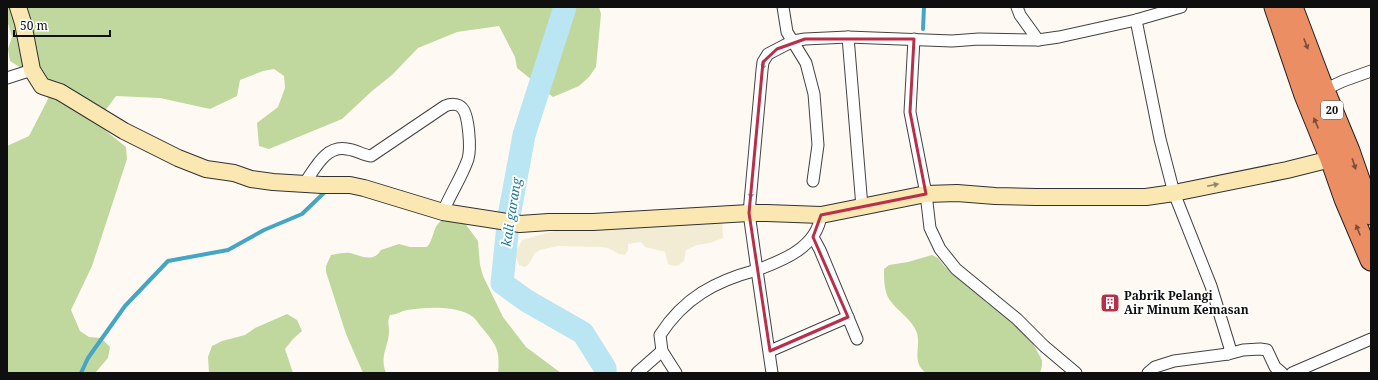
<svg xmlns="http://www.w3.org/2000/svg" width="1378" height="380" viewBox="0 0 1378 380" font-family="'Noto Serif',serif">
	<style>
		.farmland { fill: #f3ecd4 }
		.forest { fill: #c0d79e }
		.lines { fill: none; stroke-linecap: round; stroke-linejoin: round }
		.stream { stroke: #45a5c5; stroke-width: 4 }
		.river { stroke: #bae6f3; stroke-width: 23 }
		.street-casing { stroke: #424242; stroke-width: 13 }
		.secondary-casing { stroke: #313131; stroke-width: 18 }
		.highway-casing { stroke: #202020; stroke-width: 23 }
		.street { stroke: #fff; stroke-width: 11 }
		.secondary { stroke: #fae7b2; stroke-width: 16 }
		.highway { stroke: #eb8e64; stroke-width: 21 }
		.oneway { fill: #7d4e3a }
		.oneway2 { fill: #9f9f9f }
		.oneway3 { fill: #908669 }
		.marked { fill: none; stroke: #b82f49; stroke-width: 3; stroke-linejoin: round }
		.labels { text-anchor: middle; stroke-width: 4; stroke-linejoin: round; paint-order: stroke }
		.shield { fill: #fff; stroke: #575757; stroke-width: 1 }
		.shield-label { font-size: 11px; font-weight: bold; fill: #0f0f0f }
		.poi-label { font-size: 12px; font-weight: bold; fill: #0f0f0f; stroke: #fff; text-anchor: start }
		.water-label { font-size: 13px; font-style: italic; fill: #1f779a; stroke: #fff }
	</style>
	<rect width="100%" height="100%" fill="#fefaf3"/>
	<path class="farmland" d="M722,220L723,238L710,243L697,245L686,250L684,261L679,265L674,266L668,264L665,252L645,247L641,242L628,244V250L625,255L619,254L608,248L602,247L558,246L540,250L535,253L529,264L525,267L519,265L515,254L522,240L565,228Z"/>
	<g class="forest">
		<path d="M7,7H599L601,14L596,67L589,77L579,86L553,97L517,68L515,57L499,26L457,32L418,48L392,75L372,91L342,119L269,149L259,146L257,123L278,107L285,88L284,76L274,69L263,71L240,80L237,96L210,109L160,98L116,96L96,123L126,147L127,159L92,266L71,310L80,331L89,337L101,338L110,347L108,358L95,373H7V146L29,136L48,99L43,82L10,61L8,49L12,37L7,20Z"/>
		<path d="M444,219L464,222L478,241L480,265L483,276L503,317L526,347L561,373H498C500,350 497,346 483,329C479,325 477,320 473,317C458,305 425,307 407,310C401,311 396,315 390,315C387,322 389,325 389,331C389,347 379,355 386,373H363L346,334L326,272V266L331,255C337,254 345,252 350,253C362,256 373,263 381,250L399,244L410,247H427C435,238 432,225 444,219Z"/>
		<path d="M932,255L938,258L945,267L970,286L987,303L1005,314L1032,342L1042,360V366L1040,373H926C911,362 921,348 917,333C912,319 897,311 889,299C884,291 884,278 884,269L889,265L908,262Z"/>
		<path d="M287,314L297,320L302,331L293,339L285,349L293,373H209L208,357L212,346L222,341L245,335L255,328Z"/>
	</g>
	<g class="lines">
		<g class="stream">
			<path d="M923,29L924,7"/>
			<path d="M81,373L88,358L125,306L168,261L228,250L264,230L302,214L328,189"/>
		</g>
		<path class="river" d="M565,7L524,135L509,216L502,283L527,301L583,333L605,368V373"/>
		<g class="street-casing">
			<g id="street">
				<path d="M783,7L787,32L806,63L814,94L818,145L813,181"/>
				<path d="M1017,7L1020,15L1038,40"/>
				<path d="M1136,20L1160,139L1174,193L1211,286L1230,348L1228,354"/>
				<path d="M848,37L862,207"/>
				<path d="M914,39L910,112L926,194L930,228L940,249L956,269L1017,319L1044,346L1076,373"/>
				<path d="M7,78L32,70"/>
				<path d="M1324,90L1343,81L1371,71"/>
				<path d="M304,184C315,169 325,145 347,149C356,150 363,155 371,156L445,106C450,104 458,103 462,108C469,115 471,149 468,159C462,177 450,194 443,212"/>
				<path d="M813,237L820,250L857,339"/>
				<path d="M770,351L848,317"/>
				<path d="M637,373L662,351"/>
				<path d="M676,373L662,351L660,335C684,298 715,281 757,270L749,213L762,70L763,62L768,54L793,41L805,39L848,37L952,41L979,39L1038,40L1059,37L1136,20L1181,7"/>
				<path d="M772,373L757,270C784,260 817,247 821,215"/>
				<path d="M1148,373L1155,367L1174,361L1228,354L1243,350L1260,349L1267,350L1275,367L1282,373"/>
				<path d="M1292,373L1371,339"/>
			</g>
		</g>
		<g class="secondary-casing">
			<path id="secondary" d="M18,7L23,23L32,70L42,86L60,92L124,131L178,158L206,169L234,173L251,179L273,182L322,185H350L364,188L443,212L520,224L549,222H593L749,213H767L821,215L926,194L957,193L995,196L1036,197H1146L1174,193L1287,170L1331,159"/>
		</g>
		<g class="highway-casing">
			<g id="highway">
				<path d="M1275,7L1305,95L1331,159L1345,199L1371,260"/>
				<path d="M1292,7L1320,81L1349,151L1371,214"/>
			</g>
		</g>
		<use href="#street" class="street"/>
		<use href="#secondary" class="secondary"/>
		<use href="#highway" class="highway"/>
	</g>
	<defs><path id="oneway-solid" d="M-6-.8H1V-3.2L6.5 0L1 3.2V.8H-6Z"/></defs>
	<g class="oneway">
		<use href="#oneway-solid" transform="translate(1306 44) rotate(69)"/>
		<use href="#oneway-solid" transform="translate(1316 123) rotate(-113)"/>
		<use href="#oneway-solid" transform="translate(1354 164) rotate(72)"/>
		<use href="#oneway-solid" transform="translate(1358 230) rotate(-112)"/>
	</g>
	<g class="oneway2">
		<use href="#oneway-solid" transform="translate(764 64) rotate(109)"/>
		<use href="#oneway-solid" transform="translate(751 193) rotate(95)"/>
	</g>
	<use class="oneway3" href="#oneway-solid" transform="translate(1213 185) rotate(-12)"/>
	<path class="marked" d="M805,39H914L910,112L926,194L821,215L813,237L848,317L770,351L749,213L763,62L777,49Z"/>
	<defs>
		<g id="building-square" transform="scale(1)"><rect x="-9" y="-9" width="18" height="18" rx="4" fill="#b82f49" stroke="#fff"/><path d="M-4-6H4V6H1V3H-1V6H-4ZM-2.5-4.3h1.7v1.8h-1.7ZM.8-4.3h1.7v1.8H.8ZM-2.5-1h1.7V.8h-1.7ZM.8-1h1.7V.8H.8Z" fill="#fff"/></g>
	</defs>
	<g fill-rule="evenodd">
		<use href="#building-square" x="1110" y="303"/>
	</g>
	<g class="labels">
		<rect class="shield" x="1321" y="101" width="22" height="18" rx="3"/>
		<g class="shield-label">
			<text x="1332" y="114">20</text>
		</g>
		<g class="poi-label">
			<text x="1124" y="300">Pabrik Pelangi<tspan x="1124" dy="14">Air Minum Kemasan</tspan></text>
		</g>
		<g class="water-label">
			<text transform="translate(511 212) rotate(-81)" y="5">kali garang</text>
		</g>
	</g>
	<rect width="1378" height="380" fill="none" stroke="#0f0f0f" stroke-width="16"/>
	<path d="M14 30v6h96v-6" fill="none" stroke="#0f0f0f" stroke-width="2"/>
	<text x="20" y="30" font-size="12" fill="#0f0f0f" stroke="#ffffff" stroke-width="3" paint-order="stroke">50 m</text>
</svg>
